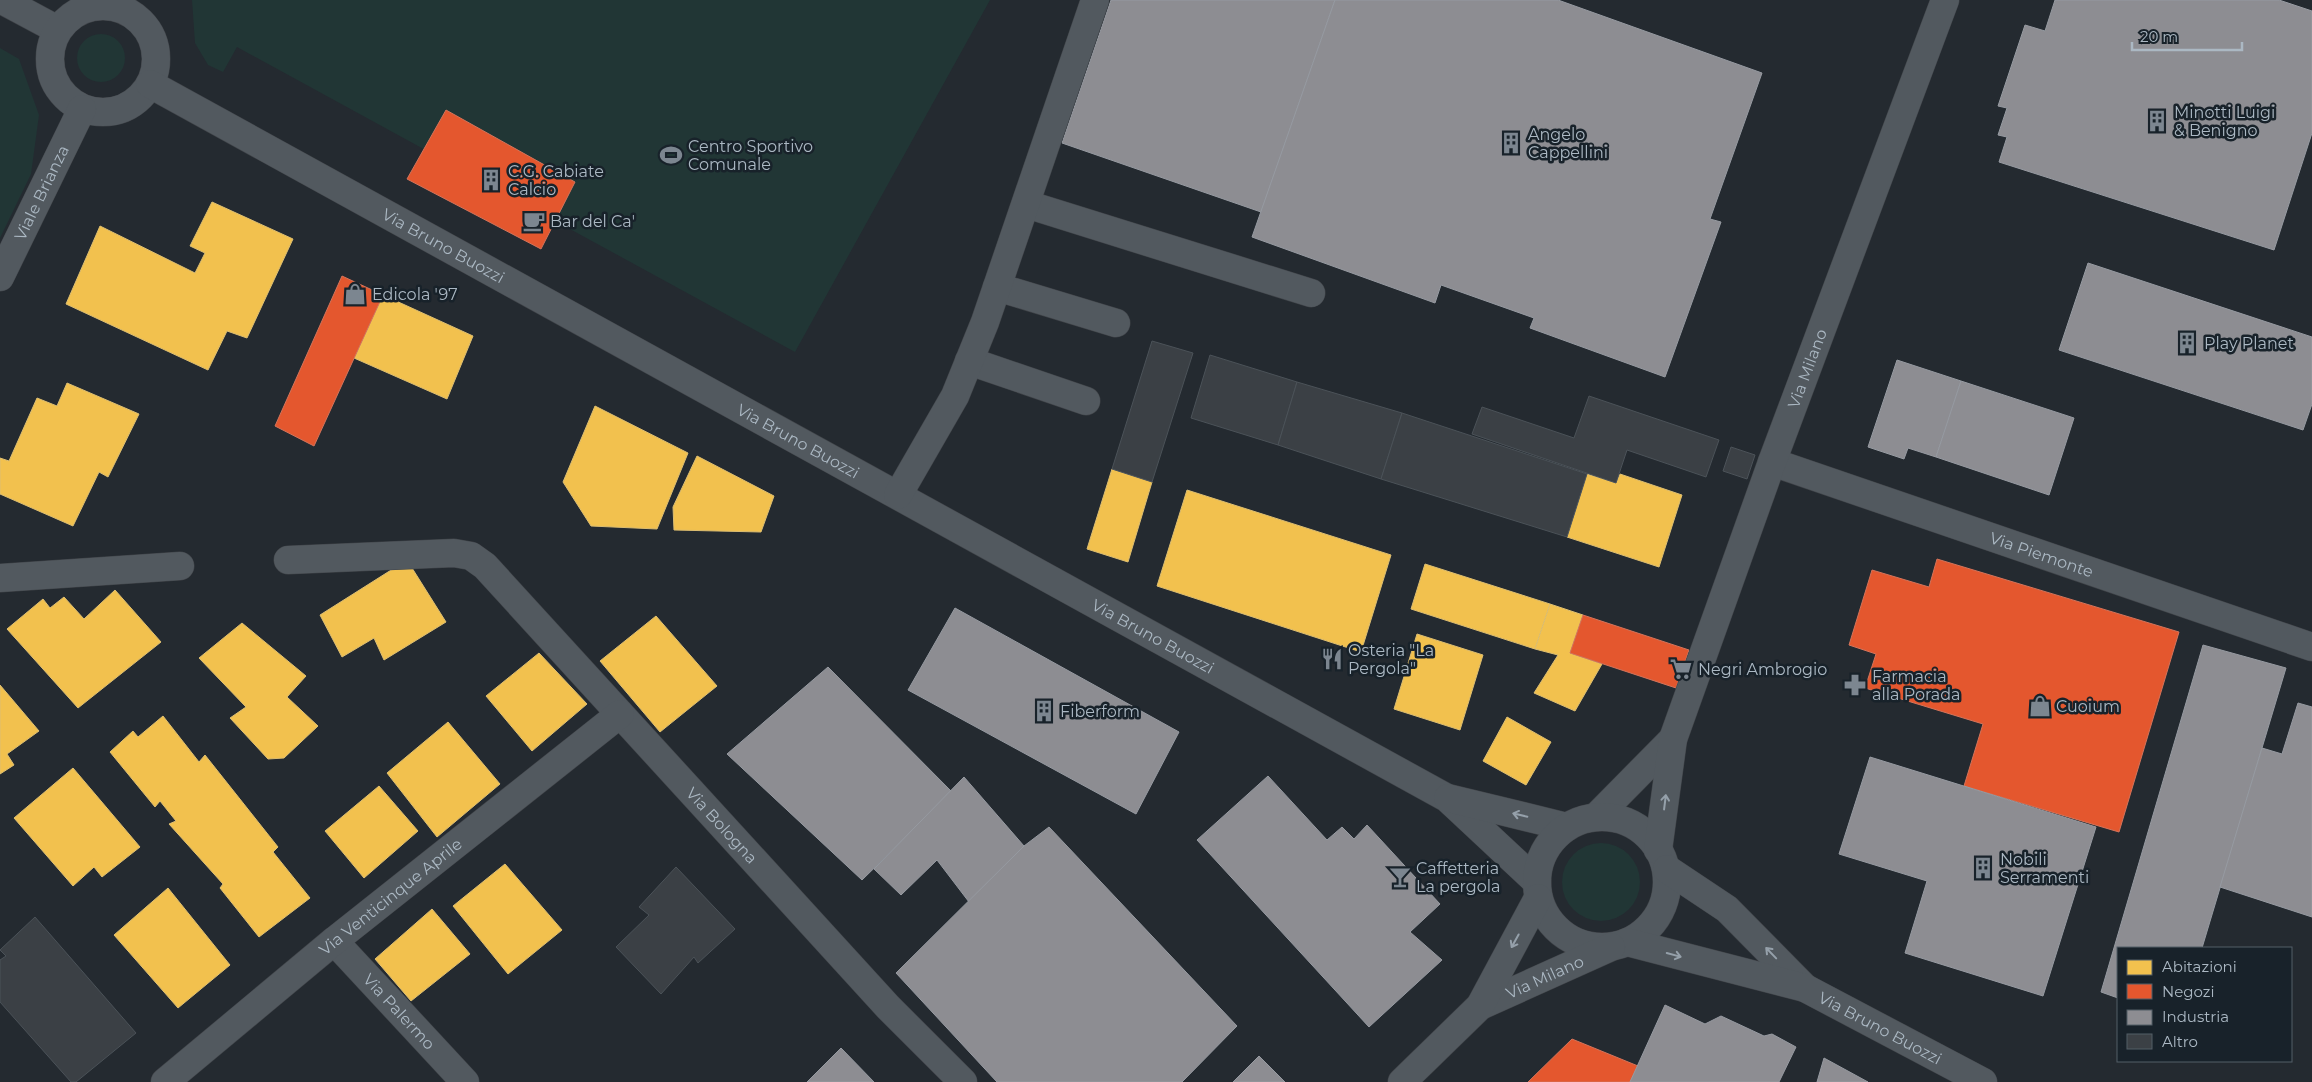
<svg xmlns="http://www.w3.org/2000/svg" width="2312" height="1082" viewBox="0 0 2312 1082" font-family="Montserrat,sans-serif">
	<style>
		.green { fill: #213635 }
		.homes { fill: #f2c14e; stroke: #ddbe71 }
		.shops { fill: #e4572e; stroke: #d3745b }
		.industry { fill: #8d8d92; stroke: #969aa1 }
		.building { fill: #3b4045; stroke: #4b5258 }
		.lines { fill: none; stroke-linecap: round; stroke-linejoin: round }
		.minor-casing { stroke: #404449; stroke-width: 29 }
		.minor { stroke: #52595f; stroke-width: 28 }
		.oneway { stroke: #95a0aa }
		.labels { text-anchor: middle; stroke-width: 5; stroke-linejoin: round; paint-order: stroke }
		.poi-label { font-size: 16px; fill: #abb8c3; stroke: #18222a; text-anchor: start }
		.street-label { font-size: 16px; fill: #abb8c3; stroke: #18222a }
	</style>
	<rect width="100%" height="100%" fill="#242a30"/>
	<g class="green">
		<path d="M192,0H990L795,352L237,47L223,72L208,65L195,43Z"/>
		<circle cx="101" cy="58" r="24"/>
		<path d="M0,48L19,59L39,115L31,174L0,238Z"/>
		<circle cx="1601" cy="882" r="39"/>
	</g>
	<g class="homes">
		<path d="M212,202L293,239L247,338L227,331L208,370L66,304L100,226L195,273L205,253L190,246Z"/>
		<path d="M383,295L473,336L447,399L354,358Z"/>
		<path d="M67,383L139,414L108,477L99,472L73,526L0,494V458L9,461L37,398L57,406Z"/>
		<path d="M595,406L688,453L657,529L591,526L563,482Z"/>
		<path d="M697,456L774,496L761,532L674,530L673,507Z"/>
		<path d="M1112,469L1152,482L1128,562L1087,549Z"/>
		<path d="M1587,474L1616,483L1620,474L1682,495L1659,567L1567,537Z"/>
		<path d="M1187,490L1391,555L1361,652L1157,586Z"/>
		<path d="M407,560L446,622L384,660L374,638L342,657L320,615Z"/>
		<path d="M1425,564L1550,604L1535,649L1411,609Z"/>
		<path d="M115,590L161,642L78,708L7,629L43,599L50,608L64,597L84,619Z"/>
		<path d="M1550,604L1583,615L1570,653L1602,664L1575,711L1534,693L1558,655L1535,649Z"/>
		<path d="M656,616L717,686L660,732L600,661Z"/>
		<path d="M242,623L306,676L287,697L318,726L284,758L268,759L230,718L246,707L199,658Z"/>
		<path d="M1417,634L1483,655L1460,730L1394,709Z"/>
		<path d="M539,653L587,704L532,751L486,696Z"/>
		<path d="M0,685L39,731L7,754L14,765L0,774Z"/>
		<path d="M163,716L199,762L205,755L278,847L273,852L310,898L259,937L220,888L223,884L169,824L176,821L160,801L155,807L110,752L133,731L138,737Z"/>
		<path d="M1507,717L1551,742L1526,785L1483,761Z"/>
		<path d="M448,722L500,784L437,837L387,773Z"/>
		<path d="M73,768L140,847L102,877L94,867L73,886L14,818Z"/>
		<path d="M379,786L418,831L364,878L325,831Z"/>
		<path d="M505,864L562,930L508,974L453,906Z"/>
		<path d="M168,888L230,965L178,1008L114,935Z"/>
		<path d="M432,909L470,954L411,1001L375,959Z"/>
	</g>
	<g class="shops">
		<path d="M446,110L575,182L541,249L407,179Z"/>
		<path d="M342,276L383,295L314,446L275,426Z"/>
		<path d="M1937,559L2179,632L2119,832L1964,786L1983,724L1865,688L1876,654L1849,645L1872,570L1929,587Z"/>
		<path d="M1583,615L1689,650L1676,688L1570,653Z"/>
		<path d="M1572,1039L1638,1066L1630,1082H1528Z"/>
	</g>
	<g class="industry">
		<path d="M1111,0H1335L1261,212L1062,143Z"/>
		<path d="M1335,0H1558L1762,73L1710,219L1721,222L1665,377L1530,328L1534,318L1441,285L1435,303L1252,237Z"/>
		<path d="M2055,0H2279L2312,11V133L2274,250L1999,162L2007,137L1998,135L2007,108L1998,106L2025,25L2045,31Z"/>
		<path d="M2088,263L2312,337V404L2303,430L2059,350Z"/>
		<path d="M1897,360L1961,381L1936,457L1908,448L1904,459L1868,447Z"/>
		<path d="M1961,381L2074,418L2049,495L1936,457Z"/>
		<path d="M955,608L1179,732L1136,814L908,690Z"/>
		<path d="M2203,645L2286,668L2202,948H2118V998L2101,992Z"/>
		<path d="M828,667L952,792L862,880L727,754Z"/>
		<path d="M2298,703L2312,707V917L2220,887L2262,748L2282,754Z"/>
		<path d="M1870,757L2096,827L2043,996L1905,953L1927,881L1839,854Z"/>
		<path d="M1268,776L1327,840L1342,827L1354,839L1367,825L1440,904L1410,932L1442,960L1369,1027L1197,840Z"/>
		<path d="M964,777L1024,846L969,902L937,860L901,895L874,869Z"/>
		<path d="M1049,827L1237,1026L1182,1082H997L896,973L1024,846Z"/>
		<path d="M1665,1005L1705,1024L1721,1016L1764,1036L1772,1034L1796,1047L1779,1082H1630Z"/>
		<path d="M841,1048L874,1082H807Z"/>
		<path d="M1259,1056L1285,1082H1233Z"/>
		<path d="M1824,1058L1868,1082H1817Z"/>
	</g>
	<g class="building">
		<path d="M1152,341L1193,353L1152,482L1112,469Z"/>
		<path d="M1210,355L1297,382L1278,445L1191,418Z"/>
		<path d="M1297,382L1402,413L1381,479L1278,445Z"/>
		<path d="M1589,396L1719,440L1706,477L1627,450L1616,483L1472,434L1482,407L1574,438Z"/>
		<path d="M1402,413L1587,474L1567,537L1381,479Z"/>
		<path d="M1731,447L1755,455L1747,479L1723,471Z"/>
		<path d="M676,867L735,929L698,963L694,957L661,994L616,947L649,915L639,907Z"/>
		<path d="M35,917L136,1033L76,1082H71L0,1002V960L6,956L0,950Z"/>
	</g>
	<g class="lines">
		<g class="minor-casing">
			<g id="minor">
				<path d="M2,0L58,30"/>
				<circle cx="103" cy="59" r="53"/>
				<path id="s1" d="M150,84L1447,798L1537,882"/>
				<path d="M1026,204L1311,293"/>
				<path id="s2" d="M0,277L82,109"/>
				<path d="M997,287L1116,323"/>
				<path d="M969,361L1086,401"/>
				<path id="s3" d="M1772,462L2312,647"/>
				<path d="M898,495L955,396L985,322L1095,0"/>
				<path id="s4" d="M288,560L454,553L471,556L485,566L888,1007L963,1082"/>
				<path d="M0,578L180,566"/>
				<path d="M1448,798L1567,827"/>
				<path d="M1596,817L1673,739"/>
				<circle cx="1602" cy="882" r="65"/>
				<path id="s5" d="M1658,850L1673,739L1772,462L1945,0"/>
				<path d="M1667,869L1727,909L1805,988"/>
				<path id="s6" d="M334,941L465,1082"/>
				<path id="s7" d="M1627,942L1805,988L1983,1082"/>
				<path id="s8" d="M1480,1006L1611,947"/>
				<path id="s9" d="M165,1082L334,941L620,714"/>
				<path d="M1402,1082L1480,1006L1538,898"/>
			</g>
		</g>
		<use href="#minor" class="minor"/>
	</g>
	<defs><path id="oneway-shaft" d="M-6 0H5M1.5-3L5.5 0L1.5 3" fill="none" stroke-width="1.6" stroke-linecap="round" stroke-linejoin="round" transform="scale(1.25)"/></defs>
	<g class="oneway">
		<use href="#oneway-shaft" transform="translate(1665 802) rotate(-83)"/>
		<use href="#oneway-shaft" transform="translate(1520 815) rotate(-167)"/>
		<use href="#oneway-shaft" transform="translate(1515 941) rotate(119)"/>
		<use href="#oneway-shaft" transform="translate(1771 953) rotate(-134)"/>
		<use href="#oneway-shaft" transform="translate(1674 955) rotate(15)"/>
	</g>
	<defs>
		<g id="building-bare" transform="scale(1.725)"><path d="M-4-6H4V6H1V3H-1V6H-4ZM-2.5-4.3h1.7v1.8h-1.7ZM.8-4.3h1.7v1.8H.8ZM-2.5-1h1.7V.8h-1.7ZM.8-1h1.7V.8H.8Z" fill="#7c8690" stroke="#18222a" stroke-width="2.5" paint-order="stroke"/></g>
		<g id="stadium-bare" transform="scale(1.725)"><path d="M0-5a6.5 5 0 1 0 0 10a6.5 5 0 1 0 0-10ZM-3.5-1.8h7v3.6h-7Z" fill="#7c8690" stroke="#18222a" stroke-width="2.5" paint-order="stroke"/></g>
		<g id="cafe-bare" transform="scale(1.725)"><path d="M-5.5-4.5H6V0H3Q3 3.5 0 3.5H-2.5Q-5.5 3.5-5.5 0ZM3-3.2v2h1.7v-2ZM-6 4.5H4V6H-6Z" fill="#7c8690" stroke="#18222a" stroke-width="2.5" paint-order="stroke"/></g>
		<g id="shop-bare" transform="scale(1.725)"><path d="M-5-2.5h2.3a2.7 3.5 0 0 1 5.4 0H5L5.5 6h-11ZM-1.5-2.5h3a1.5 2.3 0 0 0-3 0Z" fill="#7c8690" stroke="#18222a" stroke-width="2.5" paint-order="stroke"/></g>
		<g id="restaurant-bare" transform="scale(1.725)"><path d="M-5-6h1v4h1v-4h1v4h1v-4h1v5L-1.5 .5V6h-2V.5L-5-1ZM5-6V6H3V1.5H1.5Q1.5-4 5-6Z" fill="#7c8690" stroke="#18222a" stroke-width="2.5" paint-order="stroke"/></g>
		<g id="supermarket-bare" transform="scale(1.725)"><path d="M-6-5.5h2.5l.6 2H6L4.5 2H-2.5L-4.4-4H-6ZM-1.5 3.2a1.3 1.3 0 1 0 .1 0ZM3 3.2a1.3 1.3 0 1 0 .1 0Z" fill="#7c8690" stroke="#18222a" stroke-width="2.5" paint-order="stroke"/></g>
		<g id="pharmacy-bare" transform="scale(1.725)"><path d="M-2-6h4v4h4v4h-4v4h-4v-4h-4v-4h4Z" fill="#7c8690" stroke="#18222a" stroke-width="2.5" paint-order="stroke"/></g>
		<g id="bar-bare" transform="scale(1.725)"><path d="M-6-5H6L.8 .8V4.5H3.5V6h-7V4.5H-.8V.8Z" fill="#7c8690" stroke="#18222a" stroke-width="2.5" paint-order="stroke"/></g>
	</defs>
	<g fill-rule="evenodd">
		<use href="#building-bare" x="2157" y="121"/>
		<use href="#building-bare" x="1511" y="143"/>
		<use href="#stadium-bare" x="671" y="155"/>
		<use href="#building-bare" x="491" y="180"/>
		<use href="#cafe-bare" x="534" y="221"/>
		<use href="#shop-bare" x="355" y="294"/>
		<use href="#building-bare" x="2187" y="343"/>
		<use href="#restaurant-bare" x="1332" y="659"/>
		<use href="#supermarket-bare" x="1681" y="669"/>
		<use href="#pharmacy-bare" x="1855" y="685"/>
		<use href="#shop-bare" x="2040" y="706"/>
		<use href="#building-bare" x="1044" y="711"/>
		<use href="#building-bare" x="1983" y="868"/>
		<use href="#bar-bare" x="1400" y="877"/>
	</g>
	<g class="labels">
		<g class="poi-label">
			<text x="2174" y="118">Minotti Luigi<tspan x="2174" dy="18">&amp; Benigno</tspan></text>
			<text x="1528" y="140">Angelo<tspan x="1528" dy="18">Cappellini</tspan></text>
			<text x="688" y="152">Centro Sportivo<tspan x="688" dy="18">Comunale</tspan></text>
			<text x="508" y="177">C.G. Cabiate<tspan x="508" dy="18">Calcio</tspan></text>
			<text x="550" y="227">Bar del Ca'</text>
			<text x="372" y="300">Edicola '97</text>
			<text x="2204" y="349">Play Planet</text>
			<text x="1348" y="656">Osteria "La<tspan x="1348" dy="18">Pergola"</tspan></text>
			<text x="1698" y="675">Negri Ambrogio</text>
			<text x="1872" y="682">Farmacia<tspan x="1872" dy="18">alla Porada</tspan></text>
			<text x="2056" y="712">Cuoium</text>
			<text x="1060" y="717">Fiberform</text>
			<text x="2000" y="865">Nobili<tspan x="2000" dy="18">Serramenti</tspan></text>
			<text x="1416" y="874">Caffetteria<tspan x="1416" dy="18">La pergola</tspan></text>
		</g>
		<g class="street-label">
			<text dy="6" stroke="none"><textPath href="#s2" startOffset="94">Viale Brianza</textPath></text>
			<text dy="6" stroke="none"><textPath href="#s1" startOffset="335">Via Bruno Buozzi</textPath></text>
			<text dy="6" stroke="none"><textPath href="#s5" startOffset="506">Via Milano</textPath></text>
			<text dy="6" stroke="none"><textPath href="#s1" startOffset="740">Via Bruno Buozzi</textPath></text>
			<text dy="6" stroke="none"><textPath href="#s3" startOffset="285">Via Piemonte</textPath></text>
			<text dy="6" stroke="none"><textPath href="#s1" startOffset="1145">Via Bruno Buozzi</textPath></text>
			<text dy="6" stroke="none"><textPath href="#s4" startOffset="552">Via Bologna</textPath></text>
			<text dy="6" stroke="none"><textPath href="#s9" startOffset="292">Via Venticinque Aprile</textPath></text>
			<text dy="6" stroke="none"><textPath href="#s8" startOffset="71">Via Milano</textPath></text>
			<text dy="6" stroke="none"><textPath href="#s6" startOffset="96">Via Palermo</textPath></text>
			<text dy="6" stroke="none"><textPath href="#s7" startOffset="269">Via Bruno Buozzi</textPath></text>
		</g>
	</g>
	<rect x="2117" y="947" width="175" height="115" fill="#18222a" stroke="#535e67"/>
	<rect x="2127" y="960" width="25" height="15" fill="#f2c14e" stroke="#535e67"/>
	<text x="2162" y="972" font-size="15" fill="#abb8c3">Abitazioni</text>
	<rect x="2127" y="984" width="25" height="15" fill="#e4572e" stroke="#535e67"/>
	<text x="2162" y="997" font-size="15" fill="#abb8c3">Negozi</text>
	<rect x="2127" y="1010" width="25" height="15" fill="#8d8d92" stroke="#535e67"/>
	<text x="2162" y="1022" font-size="15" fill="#abb8c3">Industria</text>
	<rect x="2127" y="1034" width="25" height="15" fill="#3b4045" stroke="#535e67"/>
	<text x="2162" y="1047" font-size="15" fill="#abb8c3">Altro</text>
	<path d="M2132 42v8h110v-8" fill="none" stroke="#abb8c3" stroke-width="2.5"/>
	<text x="2140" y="42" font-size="15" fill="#abb8c3" stroke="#18222a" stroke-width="4" paint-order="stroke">20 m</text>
</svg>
